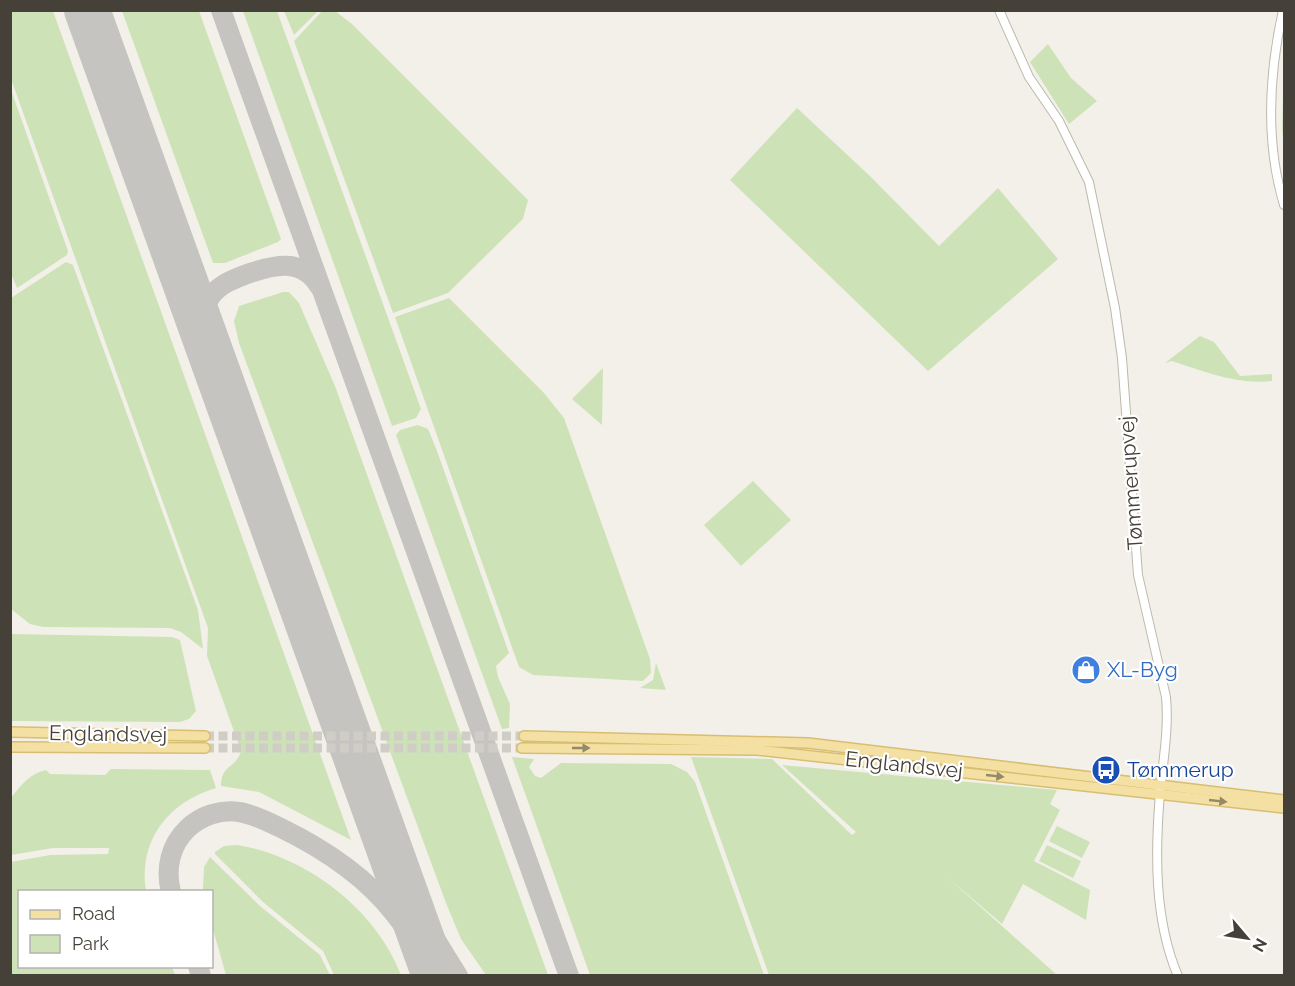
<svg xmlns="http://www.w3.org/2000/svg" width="1295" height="986" viewBox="0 0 1295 986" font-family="Raleway,sans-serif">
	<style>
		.green { fill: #cde3b7 }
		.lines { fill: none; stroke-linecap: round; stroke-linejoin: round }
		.taxiway { stroke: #c5c4c0; stroke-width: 20 }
		.runway { stroke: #c5c4c0; stroke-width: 46 }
		.major-tunnel { stroke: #d0cdc6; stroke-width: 9; stroke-dasharray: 9 4.5; stroke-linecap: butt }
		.minor-casing { stroke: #bdb8ad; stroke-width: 10 }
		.major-casing { stroke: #d7be73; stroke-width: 12 }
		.minor { stroke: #fff; stroke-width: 8 }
		.major { stroke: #f4e0a2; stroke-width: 9 }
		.oneway { fill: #948968 }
		.labels { text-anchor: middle; stroke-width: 4.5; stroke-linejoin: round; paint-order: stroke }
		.street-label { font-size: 21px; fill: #464138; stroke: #fff }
		.shop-label { font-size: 21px; fill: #366cbe; stroke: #fff; text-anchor: start }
		.transit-label { font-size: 21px; fill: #164399; stroke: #fff; text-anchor: start }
	</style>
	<rect width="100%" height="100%" fill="#f3f0e9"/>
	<g class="green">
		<path d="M11,10L53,11L351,840L259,792L221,786C221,764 236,769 241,751L207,656L208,628L11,79Z"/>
		<path d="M323,10L335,11L352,24L528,200L523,219L448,293L393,313L294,41Z"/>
		<path d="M122,11H199L281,239L278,242L225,263H213Z"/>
		<path d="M243,11H277L421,409L416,418L392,426Z"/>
		<path d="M284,11V10L318,11L294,35Z"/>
		<path d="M1048,44L1071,78L1097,101L1069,124L1030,62Z"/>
		<path d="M1284,66V152L1282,127Z"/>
		<path d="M11,90L68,251L67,255L17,288L10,271Z"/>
		<path d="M797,108L870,176L939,246L998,188L1058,259L928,371L730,180Z"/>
		<path d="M66,262L73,265L198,610L203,649L181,632L170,628L43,627L30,624L11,609V298Z"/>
		<path d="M283,292H289L299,303L335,386L548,975H486L461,939L446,903L239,343L234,321L239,306Z"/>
		<path d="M449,298L544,393L564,418L650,659L651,673L643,681L533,675L519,667L395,317Z"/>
		<path d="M1200,336L1214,342L1240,376L1272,374V381C1237,385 1206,372 1172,361L1165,363Z"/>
		<path d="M603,368L602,425L572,399Z"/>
		<path d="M418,425L428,429L437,451L509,653L496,666L498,677L510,704L509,728L502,729L396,435L400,430Z"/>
		<path d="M753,481L791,520L741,566L704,525Z"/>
		<path d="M11,634L172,637L180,640L196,711L189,719L180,722L11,721Z"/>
		<path d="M656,663L666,690L640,688L653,680Z"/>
		<path d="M512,757L534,759L529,767L535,776L541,778L561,763L671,764L687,772L695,782L764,975H590Z"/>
		<path d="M691,757L772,759L852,835L856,832L782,765L1057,790L1050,804L1060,810L1034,861L1090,890L1086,920L1023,884L1002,924L947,877L1057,975H769Z"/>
		<path d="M111,769L210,770L216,788C168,802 138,841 146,891L20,892V966L172,967L175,975H11V862L50,855L108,854L109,848H53L11,855V798C21,785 29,774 46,770L50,774L105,775Z"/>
		<path d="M1057,826L1090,842L1082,858L1049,841Z"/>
		<path d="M237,845C305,855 377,910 401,975H334L323,951L263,902L215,854V852L224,846Z"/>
		<path d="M1047,845L1081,861L1073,878L1039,861Z"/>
		<path d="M210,857L260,906L320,955L330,975H226L212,926V892L203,891V888L204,867Z"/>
	</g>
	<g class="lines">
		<g class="taxiway">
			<path d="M221,10L569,976"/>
			<path d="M201,327C203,317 204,305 211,296C220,284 234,279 247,274C273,265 302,257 319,286"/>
			<path d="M390,852L421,916L458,976"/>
			<path d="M171,892C165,869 170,845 188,828C201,816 220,809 239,812C253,814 268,822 281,828C324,849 364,875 394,913C410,932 422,954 432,976"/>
			<path d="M198,966L201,976"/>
		</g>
		<path class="runway" d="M87,10L435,976"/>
		<g class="major-tunnel">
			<path d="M205,736H524"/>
			<path d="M205,748H522"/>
		</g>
		<g class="minor-casing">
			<g id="minor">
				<path d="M999,10L1029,77L1059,121L1089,182L1115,308L1122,358L1138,575L1166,697C1169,729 1163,761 1160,793C1155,853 1154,920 1178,976"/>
				<path d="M1283,10C1269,74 1265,142 1284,205"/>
			</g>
		</g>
		<g class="major-casing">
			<g id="major">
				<path d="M10,732L205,736"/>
				<path d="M524,736L808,743L1284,800"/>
				<path d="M10,747L205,748"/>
				<path d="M522,748L757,750L1284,808"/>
			</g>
		</g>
		<use href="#minor" class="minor"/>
		<use href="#major" class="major"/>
	</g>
	<defs><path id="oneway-solid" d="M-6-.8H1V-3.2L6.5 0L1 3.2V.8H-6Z" transform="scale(1.5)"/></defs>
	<g class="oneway">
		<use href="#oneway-solid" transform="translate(581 748)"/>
		<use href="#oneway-solid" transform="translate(995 776) rotate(6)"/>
		<use href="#oneway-solid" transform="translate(1218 801) rotate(6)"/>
	</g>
	<defs>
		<g id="shop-disc" transform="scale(1.5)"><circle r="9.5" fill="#3f7fe0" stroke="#fff"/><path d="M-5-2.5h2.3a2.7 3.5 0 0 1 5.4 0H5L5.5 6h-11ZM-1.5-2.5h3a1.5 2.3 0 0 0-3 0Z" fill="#fff"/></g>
		<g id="bus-disc" transform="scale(1.5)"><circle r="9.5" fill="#1a4fb4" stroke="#fff"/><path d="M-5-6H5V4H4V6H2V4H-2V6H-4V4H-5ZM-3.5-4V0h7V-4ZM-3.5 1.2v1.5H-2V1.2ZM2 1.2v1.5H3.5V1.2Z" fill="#fff"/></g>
	</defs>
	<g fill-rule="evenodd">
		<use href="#shop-disc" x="1086" y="670"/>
		<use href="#bus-disc" x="1106" y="770"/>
	</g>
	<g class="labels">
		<g class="street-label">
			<text transform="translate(1131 483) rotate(-94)" y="7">Tømmerupvej</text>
			<text transform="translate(108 734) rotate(1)" y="7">Englandsvej</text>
			<text transform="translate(904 765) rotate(6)" y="7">Englandsvej</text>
		</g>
		<g class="shop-label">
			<text x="1107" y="677">XL-Byg</text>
		</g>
		<g class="transit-label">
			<text x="1127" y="777">Tømmerup</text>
		</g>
	</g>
	<rect width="1295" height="986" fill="none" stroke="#464138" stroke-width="24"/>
	<rect x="18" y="890" width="195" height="78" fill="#ffffff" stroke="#b5b3af" stroke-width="1.5"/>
	<rect x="30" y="910" width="30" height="9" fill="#f4e0a2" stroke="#b5b3af" stroke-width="1.5"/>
	<text x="72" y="920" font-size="18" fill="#464138">Road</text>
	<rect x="30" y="935" width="30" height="18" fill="#cde3b7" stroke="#b5b3af" stroke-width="1.5"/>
	<text x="72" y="950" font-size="18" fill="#464138">Park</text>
	<g transform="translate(1247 938) rotate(119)" stroke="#ffffff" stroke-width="4.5" paint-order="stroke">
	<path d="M0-4.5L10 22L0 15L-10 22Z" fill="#464138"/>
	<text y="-9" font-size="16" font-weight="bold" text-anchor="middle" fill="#464138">N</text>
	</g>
</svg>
